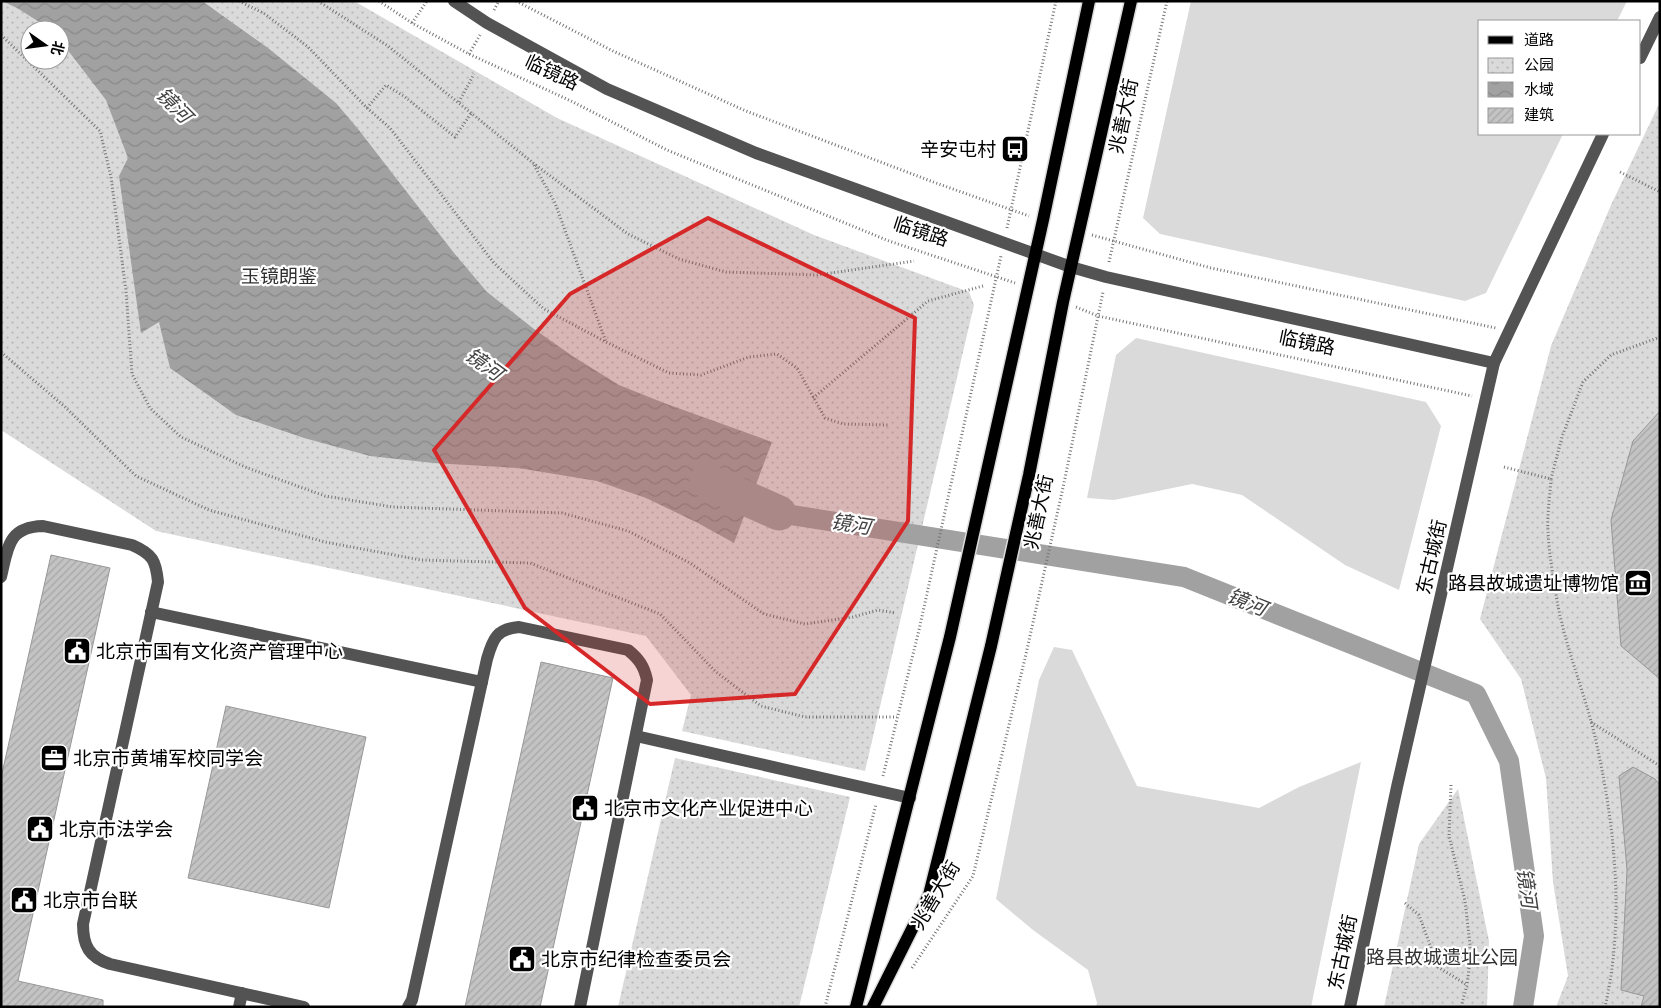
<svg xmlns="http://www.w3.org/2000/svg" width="1661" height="1008" viewBox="0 0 1661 1008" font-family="'PT Sans Narrow','Noto Sans SC',sans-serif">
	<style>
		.grass { fill: #dadada }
		.park { fill: url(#park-dots); fill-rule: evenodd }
		.water { fill: url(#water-waves) }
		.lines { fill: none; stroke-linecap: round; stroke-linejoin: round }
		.canal { stroke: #a1a1a1; stroke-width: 20 }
		.river { stroke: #a1a1a1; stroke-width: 35 }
		.building { fill: url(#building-hatch); stroke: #979797 }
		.major-casing { stroke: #dbdbdb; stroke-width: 15 }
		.path { stroke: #757575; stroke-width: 3; stroke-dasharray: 1 2.5; stroke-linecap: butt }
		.minor { stroke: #535353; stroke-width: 12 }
		.major { stroke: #000; stroke-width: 12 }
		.marked { fill: #d62828; fill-opacity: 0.2; stroke: #d62828; stroke-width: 4; stroke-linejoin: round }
		.labels { text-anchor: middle; stroke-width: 4.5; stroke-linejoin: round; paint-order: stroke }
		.street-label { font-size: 19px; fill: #000; stroke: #fff }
		.poi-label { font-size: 19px; fill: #000; stroke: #fff; text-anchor: start }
		.park-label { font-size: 19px; fill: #313131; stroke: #fff }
		.water-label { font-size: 20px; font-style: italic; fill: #424242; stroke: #fff }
	</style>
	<defs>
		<pattern id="park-dots" width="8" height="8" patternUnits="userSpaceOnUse" patternTransform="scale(1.25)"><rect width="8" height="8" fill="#dadada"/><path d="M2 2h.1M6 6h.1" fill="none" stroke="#b9b9b9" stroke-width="1.8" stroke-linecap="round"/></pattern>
		<pattern id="water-waves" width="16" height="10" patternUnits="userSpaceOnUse" patternTransform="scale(1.25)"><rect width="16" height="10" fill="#a1a1a1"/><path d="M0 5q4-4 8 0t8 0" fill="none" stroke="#898989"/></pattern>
		<pattern id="building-hatch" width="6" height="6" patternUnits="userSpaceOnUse" patternTransform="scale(1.25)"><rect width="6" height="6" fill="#c3c3c3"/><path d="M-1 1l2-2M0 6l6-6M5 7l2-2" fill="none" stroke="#a6a6a6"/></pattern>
	</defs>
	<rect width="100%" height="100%" fill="#fff"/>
	<g class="grass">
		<path d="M1191,1H1627L1617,21H1480V134H1563L1486,293L1465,301L1160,234L1143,218Z"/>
		<path d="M1136,338L1426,402L1441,426L1399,590L1345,565L1242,495L1192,484L1114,500L1087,498L1116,355Z"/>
		<path d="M1054,647L1072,650L1137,786L1259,808L1299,787L1361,762L1311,1007H1096L1097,1003L1088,970L1033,930L996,899L1039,680Z"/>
	</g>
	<g class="park">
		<path d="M1,1H354L557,118L814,235L969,292L974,305L865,771L682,731L691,695L646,636L156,531L1,430ZM30,30H60V60H30Z"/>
		<path d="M1660,102V1007H1556L1568,976L1553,882L1546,778L1521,679L1480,619L1551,346L1611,205Z"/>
		<path d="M675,758L850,797L799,1007H618Z"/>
		<path d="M1458,789L1489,941L1487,1007H1384L1419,844Z"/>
	</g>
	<path class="water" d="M2,1H202L268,48L336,103L358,129L454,253L487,292L534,329L574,357L619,385L664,403L772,442L734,543L696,522L646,498L597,481L518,468L433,463L370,456L304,438L236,415L170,368L159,322L141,333L119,176L128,158L106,100L60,40V30H52L17,8Z"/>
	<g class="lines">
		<path class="canal" d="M779,513L1184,577L1476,694L1509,761L1534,936L1523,1007"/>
		<path class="river" d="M707,481L779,513"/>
	</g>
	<g class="building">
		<path d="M1660,411V679L1621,646L1611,520L1633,441Z"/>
		<path d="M51,555L110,568L18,981L103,1000V1007H1V778Z"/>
		<path d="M541,662L613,678L540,1007H465Z"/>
		<path d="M226,706L366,737L329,908L188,878Z"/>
		<path d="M1633,767L1655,779L1660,785V1007H1641L1644,996L1621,990L1627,870L1619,776Z"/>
	</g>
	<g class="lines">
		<g class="major-casing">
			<g id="major">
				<path d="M856,1007L950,637L1043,220L1089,1"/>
				<path d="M873,1007L929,895L991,646L1029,475L1063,302L1131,1"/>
			</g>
		</g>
		<g class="path">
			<path d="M239,1L265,14L308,47L367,108L390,128L494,263L544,309L606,342L669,373L701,375L749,357L777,354L797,368L825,418L843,424L888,425"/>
			<path d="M318,1L388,46L533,163L628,234L679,259L726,272L817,275L914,261"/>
			<path d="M379,1L412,23L469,54L571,101L667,150L889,241L1015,283"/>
			<path d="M516,1L613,51L746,111L936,183L1029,216"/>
			<path d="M494,10L499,1"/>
			<path d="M412,23L427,1"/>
			<path d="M1,35L100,131L111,177L126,291L132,374L150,408L181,437L245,467L325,496L393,507L562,513L628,531L690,563L764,614L805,624L853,617L878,610L896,613"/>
			<path d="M469,54L480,35"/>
			<path d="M459,102L474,74"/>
			<path d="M367,108L386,85L405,97L455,137L472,112"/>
			<path d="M534,165L555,203L606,342"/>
			<path d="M1620,172L1660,192"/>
			<path d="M1007,228L1056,1"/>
			<path d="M1092,235L1211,268L1496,328"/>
			<path d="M1109,262L1167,1"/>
			<path d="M1076,307L1098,316L1472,396"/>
			<path d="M1,352L65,407L136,476L209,510L325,542L421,560L530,563L660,614L716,672L761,706L805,717H897"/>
			<path d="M813,398L928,301L983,286"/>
			<path d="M1504,467L1551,479C1550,496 1547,514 1548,531C1549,554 1554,584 1558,606C1567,652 1586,696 1596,741C1615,827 1625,920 1605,1007"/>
			<path d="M1551,479L1562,437L1583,382L1611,355L1660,337"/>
			<path d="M1591,722L1660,766"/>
			<path d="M883,776L919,630L1001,256"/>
			<path d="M1451,785L1449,836L1465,901L1471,953L1467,985"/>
			<path d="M1405,903L1419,915L1438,967L1467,985L1461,1007"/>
			<path d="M912,968L973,876L1026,654L1064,483L1103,292"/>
			<path d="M825,1007L876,804"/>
		</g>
		<g class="minor">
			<path d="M454,1L487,23L607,89L756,153L1071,267L1106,277L1494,363"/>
			<path d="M1640,58L1660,17"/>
			<path d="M1,577C8,547 8,527 43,526L132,545C153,554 156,561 158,582L83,924C83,946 89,957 110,964L304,1007"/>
			<path d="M151,612L482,682"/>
			<path d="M636,736L910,798"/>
			<path d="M239,1007L242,993"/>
			<path d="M408,1007L412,1000L487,659C493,638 497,629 519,627L628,650C639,659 644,666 647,680L580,1007"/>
			<path d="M1350,1007L1397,787L1494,363L1603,134"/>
		</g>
		<use href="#major" class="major"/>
	</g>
	<path class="marked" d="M708,218L915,318L908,521L795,694L650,704L525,608L434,450L570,294Z"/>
	<defs>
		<g id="bus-square" transform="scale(1.4375)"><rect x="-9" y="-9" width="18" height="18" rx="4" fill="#000" stroke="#fff"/><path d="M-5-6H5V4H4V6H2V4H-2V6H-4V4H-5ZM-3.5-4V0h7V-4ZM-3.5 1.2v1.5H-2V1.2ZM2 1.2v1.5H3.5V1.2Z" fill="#fff"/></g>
		<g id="museum-square" transform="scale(1.4375)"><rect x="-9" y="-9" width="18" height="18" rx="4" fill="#000" stroke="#fff"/><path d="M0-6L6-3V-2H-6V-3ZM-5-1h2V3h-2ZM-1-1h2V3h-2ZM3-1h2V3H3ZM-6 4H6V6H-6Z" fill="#fff"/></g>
		<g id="civic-square" transform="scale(1.4375)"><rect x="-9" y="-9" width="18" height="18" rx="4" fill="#000" stroke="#fff"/><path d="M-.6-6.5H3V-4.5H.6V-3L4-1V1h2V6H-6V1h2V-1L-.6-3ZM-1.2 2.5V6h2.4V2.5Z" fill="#fff"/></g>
		<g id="office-square" transform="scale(1.4375)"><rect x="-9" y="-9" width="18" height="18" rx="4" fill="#000" stroke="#fff"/><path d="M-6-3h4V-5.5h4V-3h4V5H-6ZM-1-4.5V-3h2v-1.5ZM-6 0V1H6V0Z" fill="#fff"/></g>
	</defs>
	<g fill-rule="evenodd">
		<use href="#bus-square" x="1015" y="149"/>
		<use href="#museum-square" x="1638" y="583"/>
		<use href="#civic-square" x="77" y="651"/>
		<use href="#office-square" x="54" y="758"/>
		<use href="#civic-square" x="585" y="808"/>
		<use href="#civic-square" x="40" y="829"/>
		<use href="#civic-square" x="24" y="900"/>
		<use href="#civic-square" x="522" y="959"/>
	</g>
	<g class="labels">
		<g class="street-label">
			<text transform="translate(552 72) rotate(25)" y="7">临镜路</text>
			<text transform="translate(1123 116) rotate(-78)" y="7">兆善大街</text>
			<text transform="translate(921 231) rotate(18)" y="7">临镜路</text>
			<text transform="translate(1307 342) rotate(12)" y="7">临镜路</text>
			<text transform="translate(1038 512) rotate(-78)" y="7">兆善大街</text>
			<text transform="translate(1431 557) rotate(-77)" y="7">东古城街</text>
			<text transform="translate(935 895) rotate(-59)" y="7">兆善大街</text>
			<text transform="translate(1342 952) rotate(-78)" y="7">东古城街</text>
		</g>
		<g class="poi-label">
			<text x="996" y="156" text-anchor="end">辛安屯村</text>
			<text x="1619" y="590" text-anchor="end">路县故城遗址博物馆</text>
			<text x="96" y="658">北京市国有文化资产管理中心</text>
			<text x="73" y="765">北京市黄埔军校同学会</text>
			<text x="604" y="815">北京市文化产业促进中心</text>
			<text x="59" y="836">北京市法学会</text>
			<text x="43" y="907">北京市台联</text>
			<text x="541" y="966">北京市纪律检查委员会</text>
		</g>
		<g class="park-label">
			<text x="279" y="283">玉镜朗鉴</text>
			<text x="1442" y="964">路县故城遗址公园</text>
		</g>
		<g class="water-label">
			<text transform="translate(174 105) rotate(45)" y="7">镜河</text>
			<text transform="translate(484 364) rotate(36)" y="7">镜河</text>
			<text transform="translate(851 524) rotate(9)" y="7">镜河</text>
			<text transform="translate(1247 602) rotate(22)" y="7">镜河</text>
			<text transform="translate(1527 888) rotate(82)" y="7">镜河</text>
		</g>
	</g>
	<rect width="1661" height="1008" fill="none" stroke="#000000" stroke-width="5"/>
	<rect x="1478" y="20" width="162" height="115" fill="#ffffff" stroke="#999999"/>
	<rect x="1488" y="36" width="25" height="8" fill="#000000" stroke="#999999"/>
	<text x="1524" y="45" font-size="15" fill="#000000">道路</text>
	<rect x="1488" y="58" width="25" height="15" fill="url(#park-dots)" stroke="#999999"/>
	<text x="1524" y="70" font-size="15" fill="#000000">公园</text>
	<rect x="1488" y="82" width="25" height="15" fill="url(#water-waves)" stroke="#999999"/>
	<text x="1524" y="95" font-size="15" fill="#000000">水域</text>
	<rect x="1488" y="108" width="25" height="15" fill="url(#building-hatch)" stroke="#999999"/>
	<text x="1524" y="120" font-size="15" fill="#000000">建筑</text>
	<g transform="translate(45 45) rotate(104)"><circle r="24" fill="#ffffff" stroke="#999999"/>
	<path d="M0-4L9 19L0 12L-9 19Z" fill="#000000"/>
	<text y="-8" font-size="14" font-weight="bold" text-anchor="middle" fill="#000000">北</text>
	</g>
</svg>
